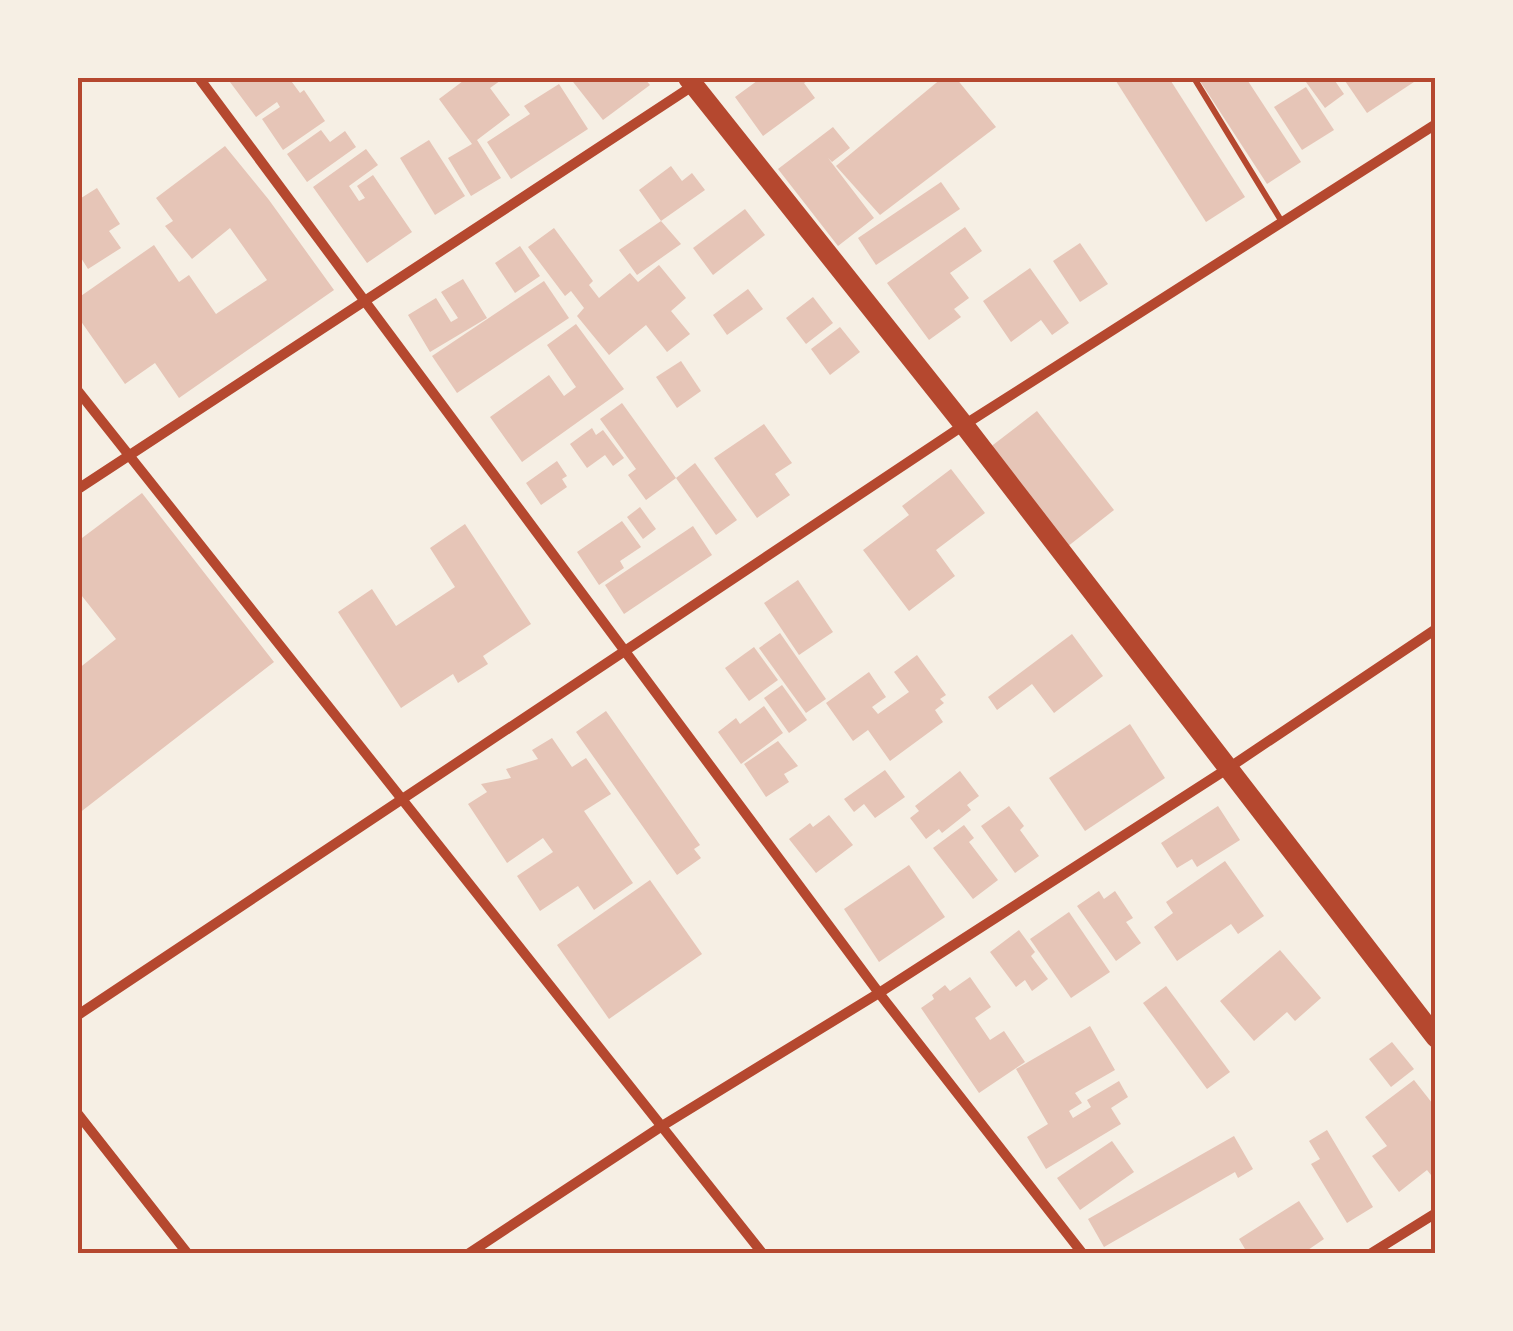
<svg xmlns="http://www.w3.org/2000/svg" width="1513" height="1331" viewBox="0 0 1513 1331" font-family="'Roboto Condensed',sans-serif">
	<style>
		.building { fill: #e6c5b7 }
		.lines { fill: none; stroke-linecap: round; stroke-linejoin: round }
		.service { stroke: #b5482f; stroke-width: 6 }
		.minor { stroke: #b5482f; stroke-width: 10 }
		.secondary { stroke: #b5482f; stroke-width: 20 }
		.neatline { fill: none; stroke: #b5482f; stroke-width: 4 }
	</style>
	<rect width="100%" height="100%" fill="#f6efe4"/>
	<g class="building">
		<path d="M227,78H289L300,93L304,90L325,121L283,150L262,119L280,107L277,102L256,117Z"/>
		<path d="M467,78H504L490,88L510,115L477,140L501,178L471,196L448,158L472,144L439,99Z"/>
		<path d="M570,78H644L650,85L603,120Z"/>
		<path d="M761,78H812L804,83L815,98L763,136L735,97Z"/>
		<path d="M942,78H956L996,127L880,215L836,166Z"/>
		<path d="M1114,78H1169L1245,197L1206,222Z"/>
		<path d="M1198,78H1246L1301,162L1267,184Z"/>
		<path d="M1303,78H1333L1344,94L1325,108Z"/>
		<path d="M1343,78H1420L1367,113Z"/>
		<path d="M559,84L588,129L511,179L487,142L530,114L524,106Z"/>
		<path d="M1306,87L1334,130L1302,150L1274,107Z"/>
		<path d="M833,127L850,148L832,162L828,158L874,218L838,246L778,169Z"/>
		<path d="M321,130L330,142L345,131L356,147L307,182L287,154Z"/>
		<path d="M429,140L465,196L435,215L400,158Z"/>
		<path d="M225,146L269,200L334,290L179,398L155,363L125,384L80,320L78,322V298L154,245L179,282L189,275L216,314L267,280L230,228L192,259L165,226L173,221L156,198Z"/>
		<path d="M366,149L378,165L349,186L359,201L365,198L357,186L373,175L412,232L367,263L313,187Z"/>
		<path d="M671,166L682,181L692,173L705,190L661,221L681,244L637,275L619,250L661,221L639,190Z"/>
		<path d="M941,182L960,209L876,265L858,238Z"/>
		<path d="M97,188L120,224L109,231L121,248L88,269L78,253V200Z"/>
		<path d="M745,209L765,235L713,275L693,248Z"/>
		<path d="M965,227L982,251L950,273L969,298L954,309L961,317L929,340L887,283Z"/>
		<path d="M554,228L593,281L589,285L599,298L630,273L638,282L659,265L686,298L671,311L690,334L667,352L646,325L609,355L577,316L584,308L571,291L565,296L528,247Z"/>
		<path d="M1080,243L1108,284L1080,302L1053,261Z"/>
		<path d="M520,246L540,276L515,293L495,263Z"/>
		<path d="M1030,268L1069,323L1052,335L1041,320L1011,342L983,301Z"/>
		<path d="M463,279L487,318L430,352L408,315L436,298L451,322L458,318L441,292Z"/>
		<path d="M544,281L569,318L457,393L432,356Z"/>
		<path d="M748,289L763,309L727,335L713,315Z"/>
		<path d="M813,297L833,323L806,344L786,318Z"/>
		<path d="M576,324L624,389L522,462L490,417L549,375L564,396L576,387L547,345Z"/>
		<path d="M840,327L860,352L830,375L811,349Z"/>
		<path d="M681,361L701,391L677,408L656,377Z"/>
		<path d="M622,403L676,478L646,500L628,475L636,469L600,419Z"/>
		<path d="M1037,411L1114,510L1067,547L989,448Z"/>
		<path d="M764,424L792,463L775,474L790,495L757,518L714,458Z"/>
		<path d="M592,428L596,435L603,430L624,458L613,466L605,455L587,468L570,444Z"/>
		<path d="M557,461L567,476L562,479L567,487L541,505L526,483Z"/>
		<path d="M695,463L737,520L716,535L676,478Z"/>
		<path d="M951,469L985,513L936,550L955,576L909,611L863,550L909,515L902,506Z"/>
		<path d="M142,493L274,662L78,814V669L116,639L78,591V541Z"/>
		<path d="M640,507L656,529L643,539L627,517Z"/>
		<path d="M622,521L641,547L620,561L624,568L599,585L577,552Z"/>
		<path d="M465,524L531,624L483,656L488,664L458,683L453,674L401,708L338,612L372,589L396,626L455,587L430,548Z"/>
		<path d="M693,526L712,555L624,614L605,585Z"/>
		<path d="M798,580L833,632L799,655L764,603Z"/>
		<path d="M780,633L826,699L806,713L759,648Z"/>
		<path d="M1072,634L1103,676L1054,713L1032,684L997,710L988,697Z"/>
		<path d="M754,647L778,680L749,701L725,668Z"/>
		<path d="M917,655L946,695L940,699L944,703L935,710L943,722L890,761L868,730L853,741L826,703L869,672L886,697L872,707L878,714L909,692L894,672Z"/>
		<path d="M782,685L807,720L789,733L764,698Z"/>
		<path d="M764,706L783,733L741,764L718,732L736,718L740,724Z"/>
		<path d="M606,711L700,845L694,849L701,858L677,875L576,732Z"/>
		<path d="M1130,724L1165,778L1085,831L1049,778Z"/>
		<path d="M552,738L572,767L586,758L611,794L584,811L633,883L594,910L578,886L540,911L517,876L553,852L543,838L507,863L468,804L487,792L481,784L511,778L506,769L538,759L532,750Z"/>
		<path d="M778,741L798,766L784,774L789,782L766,797L744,764Z"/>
		<path d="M885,770L905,797L875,818L864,804L854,812L844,799Z"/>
		<path d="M960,771L979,796L967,805L971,810L942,833L939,829L926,839L910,818L919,811L915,806Z"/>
		<path d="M1009,806L1024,826L1020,830L1039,856L1015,873L981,826Z"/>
		<path d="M1218,806L1240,840L1197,867L1192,859L1177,868L1161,843Z"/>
		<path d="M829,815L853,845L816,873L789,839L810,823L813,827Z"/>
		<path d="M964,825L974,838L969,842L998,880L973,899L933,848Z"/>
		<path d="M1225,861L1264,916L1238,934L1231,924L1177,961L1154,927L1173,913L1166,902Z"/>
		<path d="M909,865L945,917L879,962L844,909Z"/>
		<path d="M650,880L702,954L609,1019L557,945Z"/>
		<path d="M1099,891L1104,899L1115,891L1133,918L1126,922L1141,943L1116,961L1077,906Z"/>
		<path d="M1069,912L1110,972L1071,998L1030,939Z"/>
		<path d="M1019,930L1035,952L1031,956L1048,979L1032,991L1025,980L1016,987L990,952Z"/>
		<path d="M1280,950L1321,998L1295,1021L1287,1012L1254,1041L1220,1001Z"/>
		<path d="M970,977L991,1007L975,1018L990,1040L1004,1031L1025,1062L979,1093L921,1008L934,999L932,995L945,985L950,991Z"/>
		<path d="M1166,986L1230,1072L1207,1089L1143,1003Z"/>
		<path d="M1090,1026L1115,1070L1075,1093L1082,1103L1069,1111L1073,1118L1091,1107L1087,1100L1119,1081L1128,1097L1111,1108L1121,1124L1046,1169L1027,1137L1048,1124L1016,1069Z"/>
		<path d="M1392,1042L1414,1069L1391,1087L1369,1059Z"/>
		<path d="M1414,1080L1436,1108V1171L1431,1175L1427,1170L1399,1192L1372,1156L1387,1146L1365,1117Z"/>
		<path d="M1327,1130L1373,1207L1347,1223L1311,1164L1320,1159L1309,1141Z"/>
		<path d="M1234,1136L1253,1169L1238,1178L1235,1172L1104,1247L1088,1219Z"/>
		<path d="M1112,1141L1134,1172L1080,1210L1057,1178Z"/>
		<path d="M1299,1201L1324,1239L1302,1254H1248L1239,1239Z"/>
	</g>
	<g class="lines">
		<path class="service" d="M1194,78L1282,222"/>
		<g class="minor">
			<path d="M199,78L879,993L1083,1254"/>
			<path d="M78,391L763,1254"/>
			<path d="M78,489L694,85"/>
			<path d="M78,1015L964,425L1436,124"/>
			<path d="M78,1114L188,1254"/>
			<path d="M468,1254L662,1126L879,993L1227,769L1436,629"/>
			<path d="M1370,1254L1436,1213"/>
		</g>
		<path class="secondary" d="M688,78L964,425L1436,1038"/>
	</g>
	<rect width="1513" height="1331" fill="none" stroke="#f6efe4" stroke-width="160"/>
	<rect x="80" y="80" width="1353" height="1171" class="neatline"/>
</svg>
